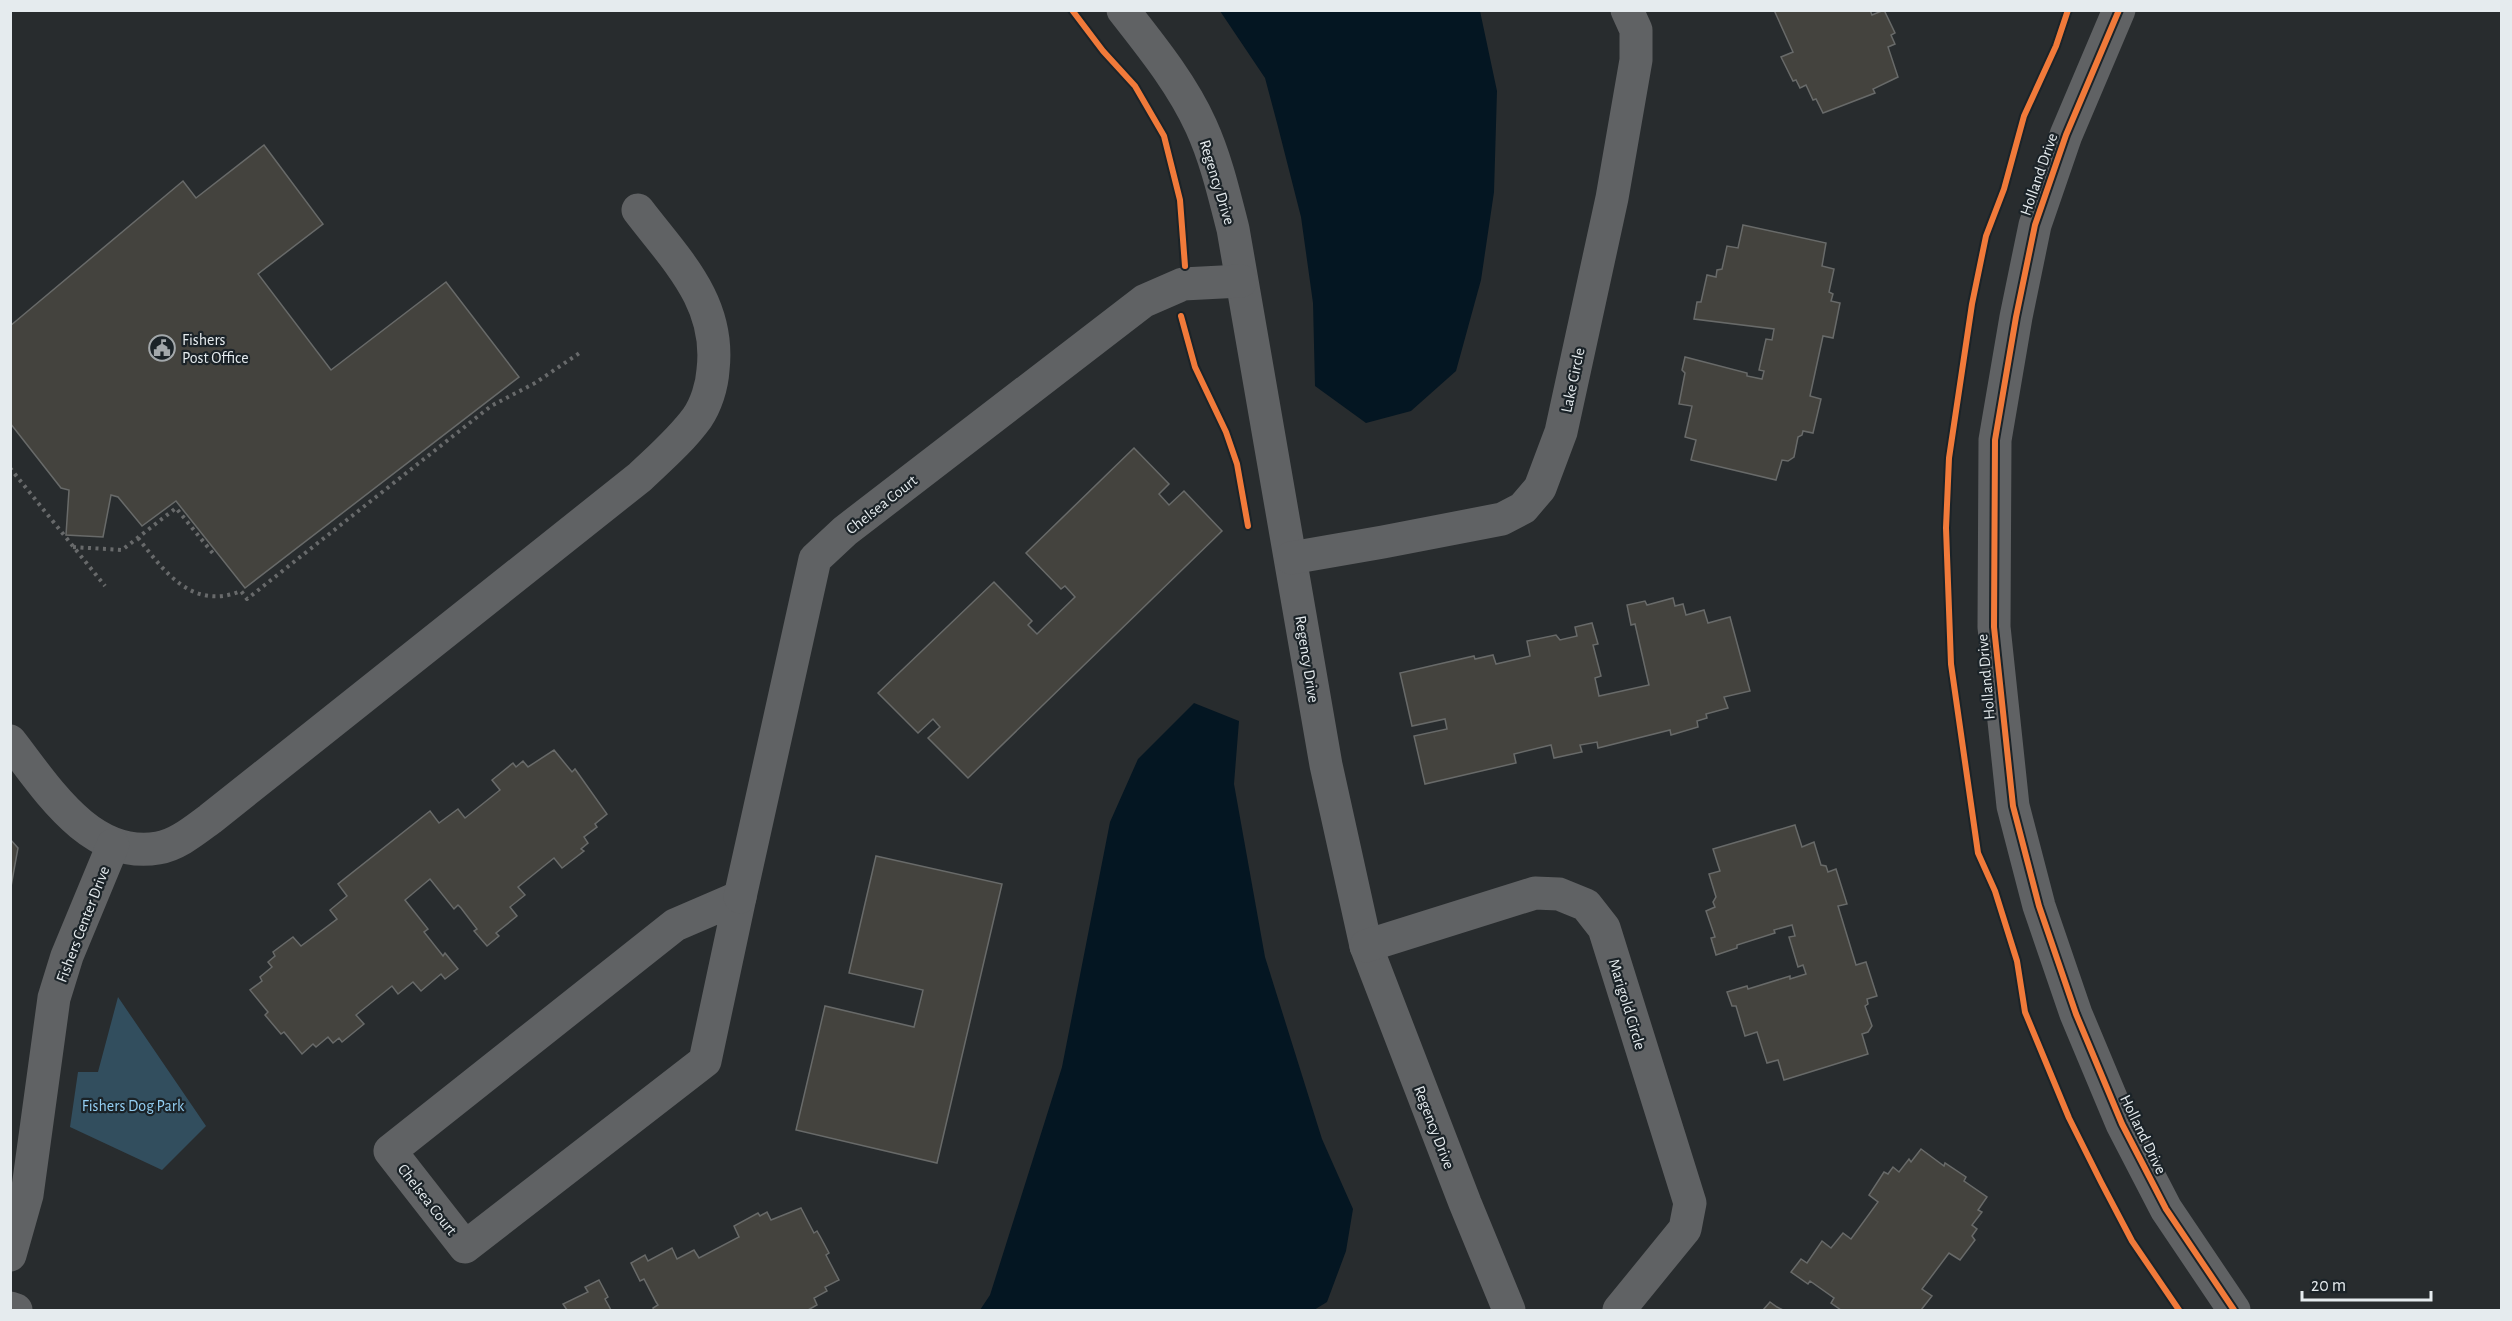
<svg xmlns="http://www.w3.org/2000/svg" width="2512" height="1321" viewBox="0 0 2512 1321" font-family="'Alegreya Sans',sans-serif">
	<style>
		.green { fill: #324e5e }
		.water { fill: #041622 }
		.building { fill: #44433e; stroke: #686a69; stroke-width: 1.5 }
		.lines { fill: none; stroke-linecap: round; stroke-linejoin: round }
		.path { stroke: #686a6b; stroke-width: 4; stroke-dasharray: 3 4.5; stroke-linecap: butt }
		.minor { stroke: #606264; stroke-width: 33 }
		.cycleway-casing { stroke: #1b2328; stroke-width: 10 }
		.cycleway { stroke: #f17a3a; stroke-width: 6 }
		.labels { text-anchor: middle; stroke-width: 4.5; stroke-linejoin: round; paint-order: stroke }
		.street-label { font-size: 16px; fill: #e5ebee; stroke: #1b2328 }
		.poi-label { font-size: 16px; fill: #e5ebee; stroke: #1b2328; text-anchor: start }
		.park-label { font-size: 16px; fill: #94cff3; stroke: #1b2328 }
	</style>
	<rect width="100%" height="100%" fill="#282c2e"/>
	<path class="green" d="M118,997L206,1126L162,1170L70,1127L78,1072H98Z"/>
	<g class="water">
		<path d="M1220,11H1480L1497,91L1494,192L1481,280L1456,371L1411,411L1366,423L1315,386L1313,303L1301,217L1277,123L1265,78Z"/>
		<path d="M1194,703L1239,721L1234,784L1265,957L1322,1139L1353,1209L1346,1251L1327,1302L1314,1310H980L990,1295L1062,1067L1110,822L1138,759Z"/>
	</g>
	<g class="building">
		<path d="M1774,10H1870L1872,15L1884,10L1895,33L1891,35L1895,44L1888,47L1898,77L1873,89L1875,93L1823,113L1816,99L1813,100L1806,85L1800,88L1796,80L1793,81L1781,57L1793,52Z"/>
		<path d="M264,145L323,224L258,274L331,370L446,282L519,377L245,588L176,501L142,526L118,497L111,495L103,537L66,535L69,490L61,488L10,423V326L183,181L196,198Z"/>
		<path d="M1743,225L1826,243L1822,266L1834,269L1829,292L1833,294L1831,301L1840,303L1833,338L1823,336L1810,396L1821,399L1813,433L1803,431L1802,435L1798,437L1794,457L1788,461L1782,460L1776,480L1691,460L1696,440L1685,437L1692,406L1679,404L1685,373L1682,370L1685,357L1747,373V376L1762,379L1764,371L1759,370L1766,339L1772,340L1774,329L1694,319L1697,302H1701L1707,275L1716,277L1717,270L1722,269L1727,246L1738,248Z"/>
		<path d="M1134,448L1169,484L1159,494L1169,505L1184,491L1222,531L968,778L928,738L940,727L933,719L918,733L878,693L994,582L1032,621L1028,625L1037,634L1075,597L1065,586L1061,589L1026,553Z"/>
		<path d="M1673,598L1675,606L1683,604L1686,615L1704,610L1708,623L1730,617L1750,691L1724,697L1728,708L1706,714L1707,718L1697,721L1698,727L1671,735L1670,730L1598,748L1597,742L1580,745L1582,752L1554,758L1551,745L1514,754L1516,763L1425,784L1414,736L1447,729L1445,719L1412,726L1400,673L1474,656L1475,659L1493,655L1496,664L1530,656L1527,641L1556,635L1560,640L1577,636L1575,627L1592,623L1598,644L1593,645L1601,676L1595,678L1599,696L1649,685L1635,624L1631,625L1627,605L1645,601L1647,605Z"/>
		<path d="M554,750L572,772L575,769L607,814L595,824L597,827L584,837L588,843L581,849L584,851L562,868L554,858L518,887L525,895L510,907L517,916L496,933L499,936L487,946L474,931L477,929L461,908L458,905L454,909L430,879L405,900L428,929L424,932L443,956L445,953L458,969L445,979L441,974L421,991L413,982L398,994L392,986L356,1015L364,1024L342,1042L339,1038L333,1043L328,1037L316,1047L313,1044L302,1054L284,1032L281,1034L270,1021L265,1015L268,1012L250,990L262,981L260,977L272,967L268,962L275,956L273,952L293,937L301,946L337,919L330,910L347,896L338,884L430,811L439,823L458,809L465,818L500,790L492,780L513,763L516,767L523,761L528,767Z"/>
		<path d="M1795,825L1802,847L1814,842L1821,865L1826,866L1828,872L1836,869L1847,904L1838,906L1856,965L1866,962L1877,996L1867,999L1868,1004L1865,1006L1872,1026L1868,1032L1862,1034L1868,1054L1784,1080L1778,1060L1767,1063L1757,1032L1745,1036L1736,1006H1732L1727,992L1747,986L1748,989L1790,976V979L1806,974L1803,965L1798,967L1789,937L1795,936L1792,925L1774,930L1775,933L1737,945V948L1716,955L1711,938L1715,937L1706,911L1715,907L1713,902L1716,897L1709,874L1720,871L1713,849Z"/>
		<path d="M10,839L18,848L10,892Z"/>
		<path d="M876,856L1002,884L937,1163L796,1130L825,1006L914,1027L923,990L849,973Z"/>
		<path d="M1921,1149L1944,1166L1945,1163L1966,1177L1964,1181L1987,1197L1978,1210L1982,1212L1972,1225L1977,1229L1972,1236L1975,1240L1960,1260L1949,1253L1922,1289L1932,1296L1921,1310H1841L1831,1303L1834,1298L1810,1281L1808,1284L1791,1272L1801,1259L1807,1263L1822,1241L1831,1248L1843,1233L1851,1239L1878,1202L1869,1195L1884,1172L1888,1174L1893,1167L1899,1172L1909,1159L1911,1162Z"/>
		<path d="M801,1208L814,1233L817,1231L821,1238L829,1253L826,1255L839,1280L825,1287L827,1291L814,1298L817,1305L808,1310H654L653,1308L658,1305L656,1302L644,1279L640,1281L631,1263L645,1255L648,1261L672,1248L677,1259L694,1250L699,1258L739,1237L734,1226L758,1213L760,1216L767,1212L771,1220Z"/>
		<path d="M599,1280L608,1297L605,1299L611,1310H567L563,1304L588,1292L585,1287Z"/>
		<path d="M1770,1302L1777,1307L1783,1310H1763Z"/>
	</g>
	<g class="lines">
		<g class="path">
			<path d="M10,468L105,586"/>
			<path d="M138,538C164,571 192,611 241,591L247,599L491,406L535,383L581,352"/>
			<path d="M73,547L122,550L176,508L215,556"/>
		</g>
		<g class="minor">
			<path d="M1123,10C1152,47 1182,84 1201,126C1216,159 1224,194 1233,229L1326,765L1366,946L1465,1203L1509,1310"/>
			<path d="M2119,10L2066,135L2035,225L2016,317L1995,440L1994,627L2013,806L2039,906L2076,1014L2122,1124L2166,1209L2234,1310"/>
			<path d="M1291,558L1383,542L1502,519L1523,508L1540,488L1561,432L1612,198L1636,60V30L1627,10"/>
			<path d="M10,741C46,787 90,860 158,848C177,845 195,830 210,819L640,477C660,458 681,440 697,418C706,405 712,386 713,370C721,302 676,260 638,210"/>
			<path d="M740,897L705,1061L465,1247L390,1151L675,925Z"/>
			<path d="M740,897L815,559L845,531L1144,301L1183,284L1241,281"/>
			<path d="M1366,946L1535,893L1559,894L1586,905L1604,928L1690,1203L1685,1229L1619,1310"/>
			<path d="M10,1255L27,1195L54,998L67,956L113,845"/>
			<path d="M10,1308L16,1310"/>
		</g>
		<g class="cycleway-casing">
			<g id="cycleway">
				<path d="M1072,10L1103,51L1135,86L1164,136L1180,200L1185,266"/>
				<path d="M2068,10L2056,46L2024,116L2004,189L1986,236L1972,304L1949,458L1946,528L1951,664L1978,853L1995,891L2017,961L2025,1012L2069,1118L2101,1182L2132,1241L2179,1310"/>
				<path d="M2119,10L2066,135L2035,225L2016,317L1995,440L1994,627L2013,806L2039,906L2076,1014L2122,1124L2166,1209L2234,1310"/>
				<path d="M1181,316L1195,367L1226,432L1237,464L1248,526"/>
			</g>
		</g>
		<use href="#cycleway" class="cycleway"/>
	</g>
	<defs>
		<g id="civic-ring" transform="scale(1.35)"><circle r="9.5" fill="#1b2328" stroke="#a3a8ab" stroke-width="1.5"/><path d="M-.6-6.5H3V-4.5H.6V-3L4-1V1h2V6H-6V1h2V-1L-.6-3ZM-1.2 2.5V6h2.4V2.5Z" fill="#a3a8ab"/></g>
	</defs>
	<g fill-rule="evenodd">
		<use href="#civic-ring" x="162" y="348"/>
	</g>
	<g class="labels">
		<g class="street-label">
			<text transform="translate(2038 174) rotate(-71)" y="6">Holland Drive</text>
			<text transform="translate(1218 182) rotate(73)" y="6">Regency Drive</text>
			<text transform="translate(1572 380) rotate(-78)" y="6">Lake Circle</text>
			<text transform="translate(881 504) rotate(-38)" y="6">Chelsea Court</text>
			<text transform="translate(1308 659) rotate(81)" y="6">Regency Drive</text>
			<text transform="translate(1985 677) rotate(-95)" y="6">Holland Drive</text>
			<text transform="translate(82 924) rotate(-69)" y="6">Fishers Center Drive</text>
			<text transform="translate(1628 1004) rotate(73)" y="6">Marigold Circle</text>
			<text transform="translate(1435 1127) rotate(69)" y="6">Regency Drive</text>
			<text transform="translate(2144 1134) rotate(64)" y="6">Holland Drive</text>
			<text transform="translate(428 1199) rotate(52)" y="6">Chelsea Court</text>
		</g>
		<g class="poi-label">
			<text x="182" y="345">Fishers<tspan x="182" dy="18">Post Office</tspan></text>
		</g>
		<g class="park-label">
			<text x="133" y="1111">Fishers Dog Park</text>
		</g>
	</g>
	<rect width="2512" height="1321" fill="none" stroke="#e5ebee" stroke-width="24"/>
	<path d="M2302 1291v9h129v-9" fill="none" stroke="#e5ebee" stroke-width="3"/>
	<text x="2311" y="1291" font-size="18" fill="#e5ebee" stroke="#1b2328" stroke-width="4.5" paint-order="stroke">20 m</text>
</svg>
